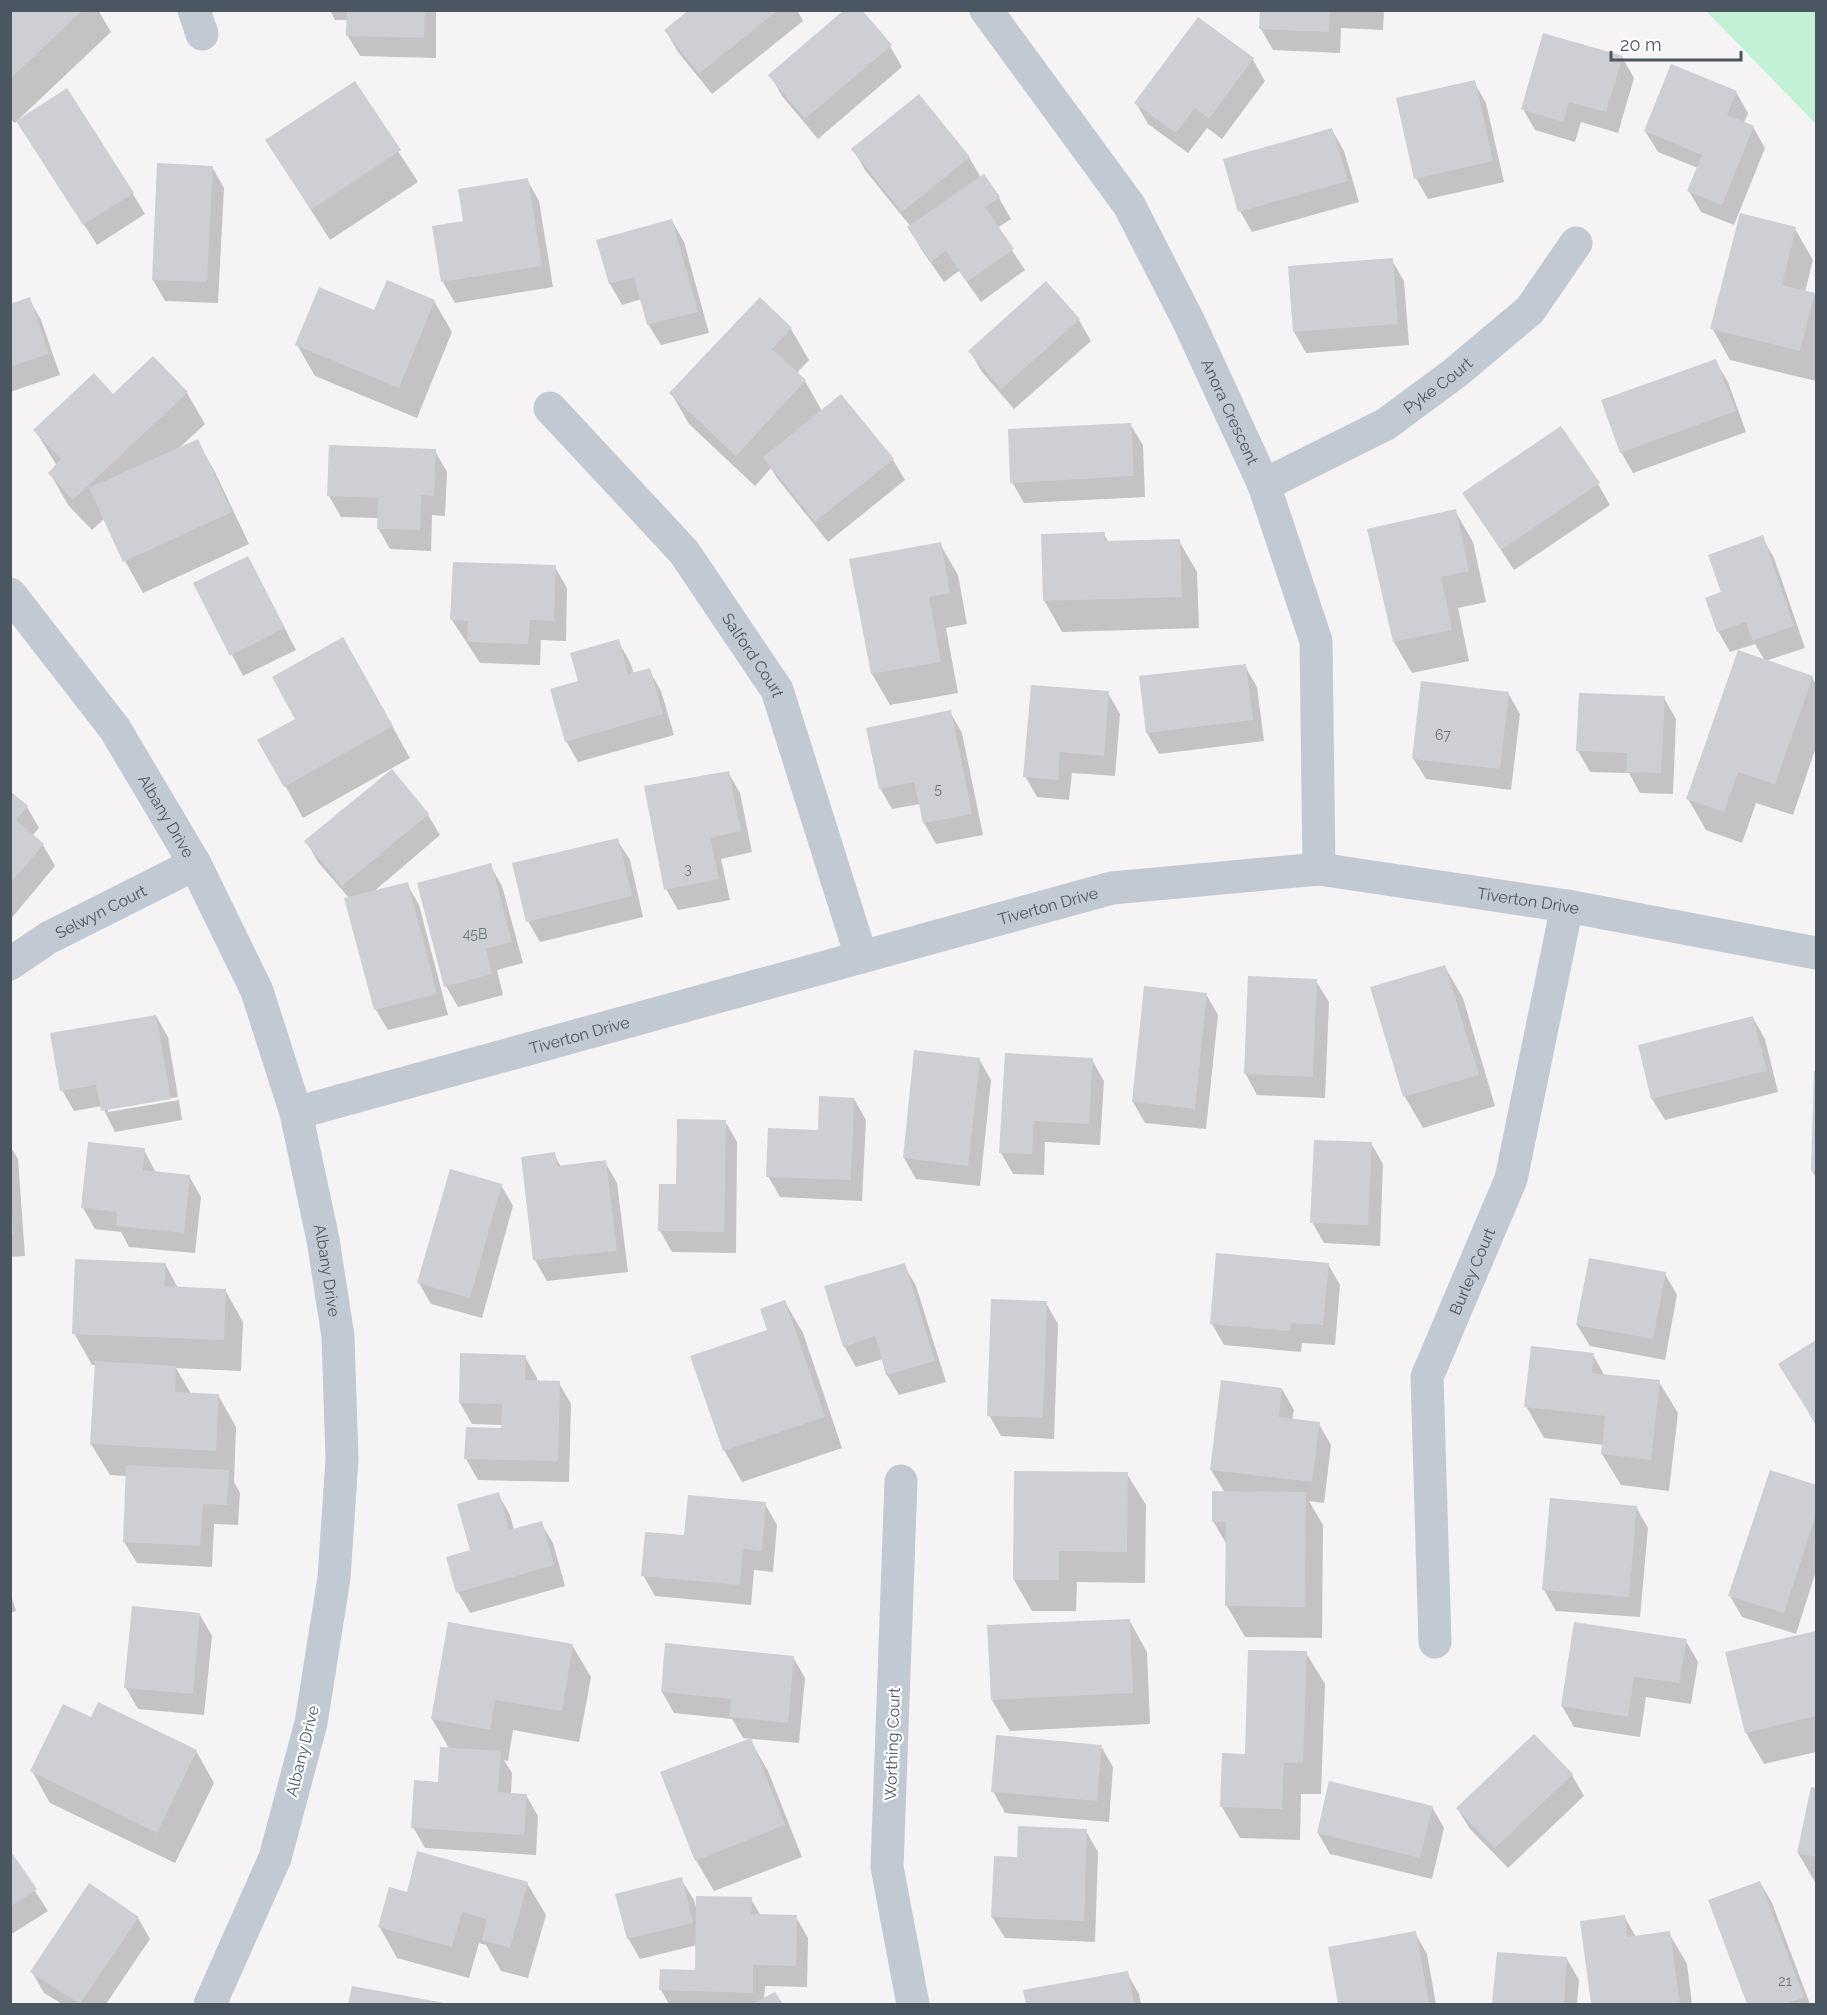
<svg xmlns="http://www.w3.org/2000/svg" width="1827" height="2015" viewBox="0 0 1827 2015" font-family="Raleway,sans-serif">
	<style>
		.green { fill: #c3f1d5 }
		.shadow { fill: #0003 }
		.building { fill: #cdcfd5 }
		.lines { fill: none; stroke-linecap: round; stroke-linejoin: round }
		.minor { stroke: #c1cad2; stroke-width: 33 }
		.labels { text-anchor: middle; stroke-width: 4.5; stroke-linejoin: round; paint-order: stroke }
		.number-label { font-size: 14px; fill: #6b747e }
		.street-label { font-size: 16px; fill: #4a5661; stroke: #fff }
	</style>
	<rect width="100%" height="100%" fill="#f5f3f3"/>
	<path class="green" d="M1706,11H1816V124L1713,18Z"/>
	<g class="shadow">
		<path d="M10,10H98L111,32L18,120L133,194L145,214L97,245L18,120L15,123L10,119Z"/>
		<path d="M330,10H436V58L360,56L347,35L348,20H335Z"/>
		<path d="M692,10H797L803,21L712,94L678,52L666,31Z"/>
		<path d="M860,10L890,46L902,67L818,139L782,96L770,75Z"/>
		<path d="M1262,10H1384L1383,30L1341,28L1340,53L1273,50L1261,29Z"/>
		<path d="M1198,19L1253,60L1265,81L1222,139L1207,128L1188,153L1148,124L1136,103Z"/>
		<path d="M1622,57L1634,78L1618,133L1581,122L1575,142L1535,130L1523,109Z"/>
		<path d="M1474,82L1486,103L1504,182L1428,199L1416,178Z"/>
		<path d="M354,83L418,182L330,240L267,141Z"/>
		<path d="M1736,92L1748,113L1744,123L1753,127L1765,148L1734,225L1701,212L1689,191L1698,168L1658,152L1645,131Z"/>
		<path d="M1332,130L1344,151L1359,202L1252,232L1240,211Z"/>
		<path d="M853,149L969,157L981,178L983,176L999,198L1011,219L997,228L1025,270L981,302L959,271L944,282L921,249L909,228L911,227L865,170Z"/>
		<path d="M212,167L224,188L218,303L165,301L153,280Z"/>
		<path d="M527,180L539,201L553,287L455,303L443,282L465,222Z"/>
		<path d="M672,221L684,242L709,333L661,345L648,324L642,299L622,305L610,284L598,241Z"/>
		<path d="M1795,229L1813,260L1805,292L1814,294L1816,299V381L1730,360L1712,328Z"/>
		<path d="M1392,260L1404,281L1409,345L1306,353L1294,332Z"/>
		<path d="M1046,284L1079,320L1091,341L1014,409L982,372L970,351Z"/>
		<path d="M29,299L41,320L60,375L10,392V305Z"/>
		<path d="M434,301L452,332L417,418L315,376L297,345Z"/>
		<path d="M791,329L809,360L797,373L805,381L822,411L893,460L905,480L828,542L777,478L771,468L755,486L689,424L671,393Z"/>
		<path d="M1715,361L1728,382L1746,432L1633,473L1621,452Z"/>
		<path d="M187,393L205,424L178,449L197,441L215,472L249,544L143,593L125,561L105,518L92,530L68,505L50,473L57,466L35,430L113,396Z"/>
		<path d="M1130,424L1143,445L1145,497L1024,503L1012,482Z"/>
		<path d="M435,451L447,472L445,516L432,515L431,551L390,549L378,528V518L341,517L329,496Z"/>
		<path d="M1598,484L1610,505L1514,570L1464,493Z"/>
		<path d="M1455,511L1473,542L1486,602L1458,608L1469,661L1412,673L1394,642Z"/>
		<path d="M1104,534L1109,543L1179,541L1197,572L1199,628L1062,632L1044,600Z"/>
		<path d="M1762,537L1774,558L1805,648L1765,661L1812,677L1816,685V747L1793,815L1756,803L1742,843L1706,830L1688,799L1765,661L1755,644L1730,652L1718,631L1722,593Z"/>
		<path d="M940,544L958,575L967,624L946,628L958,693L890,705L872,674Z"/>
		<path d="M555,567L567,588L566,641L541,640L540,665L480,663L452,620Z"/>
		<path d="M259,578L296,650L243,676L195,584Z"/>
		<path d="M343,639L410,758L303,818L260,740L297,720Z"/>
		<path d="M618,641L630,662L634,674L649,670L661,691L674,735L578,762L566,741L580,682Z"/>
		<path d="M1245,666L1257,687L1264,741L1159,754L1147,733L1141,677Z"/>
		<path d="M1108,693L1120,714L1115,776L1072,773L1069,800L1037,797L1025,776Z"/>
		<path d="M1508,693L1520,714L1511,790L1426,779L1413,758Z"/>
		<path d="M1664,698L1676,719L1673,794L1640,793L1629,773L1590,772L1578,751Z"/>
		<path d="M950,712L962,733L983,835L936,844L924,823L920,804L892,809L880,788Z"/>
		<path d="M728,772L740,793L752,852L721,859L730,900L678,910L666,889Z"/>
		<path d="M10,793L27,807L39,828L32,836L43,845L55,866L10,920Z"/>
		<path d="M428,815L440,835L372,893L407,884L419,905L448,1015L388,1030L376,1010L349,898L318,862L306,841Z"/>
		<path d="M617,840L630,860L643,917L540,942L528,921Z"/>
		<path d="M490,865L502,886L523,963L497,970L503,995L458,1007L446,986Z"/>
		<path d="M1445,967L1463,998L1495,1106L1423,1128L1405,1097L1372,988Z"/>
		<path d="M1316,981L1329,1002L1325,1098L1257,1095L1245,1073Z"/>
		<path d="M1206,994L1218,1015L1206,1129L1145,1123L1133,1102Z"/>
		<path d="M156,1016L168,1037L178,1097L108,1108V1112L179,1100L182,1120L115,1132L102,1106L74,1111L62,1090Z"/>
		<path d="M1753,1018L1765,1039L1778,1092L1665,1120L1652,1099L1639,1046Z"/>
		<path d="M915,1052L979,1059L991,1080L980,1186L916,1179L904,1158Z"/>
		<path d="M1092,1060L1104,1081L1100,1145L1045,1142L1044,1175L1013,1174L1001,1153Z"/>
		<path d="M1815,1072H1816V1178L1812,1171Z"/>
		<path d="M854,1099L866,1120L862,1201L780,1197L768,1176Z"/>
		<path d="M725,1121L737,1142L736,1253L672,1252L660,1231L677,1186Z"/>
		<path d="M1371,1143L1383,1164L1380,1246L1324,1243L1312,1222Z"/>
		<path d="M10,1146L18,1159L25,1256L10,1257Z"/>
		<path d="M144,1150L156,1173L189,1176L201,1197L195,1253L129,1247L121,1232L95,1229L83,1208Z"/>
		<path d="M554,1154L561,1167L605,1162L617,1183L628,1272L547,1281L535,1260Z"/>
		<path d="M501,1185L513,1206L482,1318L431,1304L419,1283Z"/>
		<path d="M165,1264L178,1288L225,1290L243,1322L241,1371L176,1368L191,1394L218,1395L236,1427L234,1482L240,1493L238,1525L214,1524L212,1567L137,1563L124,1542L127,1476L110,1475L91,1444L96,1365H92L74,1333Z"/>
		<path d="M1328,1264L1340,1285L1335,1345L1302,1343L1301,1352L1224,1345L1212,1324Z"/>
		<path d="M904,1265L916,1286L946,1382L899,1395L887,1375L883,1359L856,1367L844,1346Z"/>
		<path d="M1665,1274L1677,1295L1665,1360L1590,1346L1577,1325Z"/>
		<path d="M785,1302L803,1333L842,1448L742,1482L724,1450L769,1331Z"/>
		<path d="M1046,1303L1058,1324L1054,1439L1001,1436L989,1415Z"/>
		<path d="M1816,1341V1425L1780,1364Z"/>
		<path d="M461,1355L525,1357L537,1378V1382L559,1383L571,1404L569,1482L478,1480L466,1459L502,1429V1425L472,1424L460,1403Z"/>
		<path d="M1593,1355L1605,1376L1659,1382L1678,1413L1669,1491L1621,1485L1602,1454L1604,1445L1544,1438L1526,1406Z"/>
		<path d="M1282,1389L1294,1410L1292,1420L1319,1424L1331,1445L1324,1503L1309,1501L1323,1525L1322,1638L1245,1637L1227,1606V1545L1213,1521L1225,1493L1211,1470Z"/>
		<path d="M1771,1472L1816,1486V1571L1796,1634L1742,1617L1730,1596Z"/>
		<path d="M1127,1474L1146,1505L1145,1583L1077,1582L1076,1611H1032L1014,1580Z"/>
		<path d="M498,1494L510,1515L514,1530L541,1523L553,1543L565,1586L470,1613L458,1592L472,1551Z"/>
		<path d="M765,1504L777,1525L773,1572L754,1570L751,1605L655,1596L643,1575Z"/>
		<path d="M1636,1507L1648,1528L1640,1617L1556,1611L1544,1590Z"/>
		<path d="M10,1592L16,1611L10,1613Z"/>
		<path d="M200,1615L212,1636L204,1715L138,1709L126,1688Z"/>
		<path d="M1129,1620L1147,1652L1150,1724L1010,1731L992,1700Z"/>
		<path d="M1816,1633V1752L1764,1764L1746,1733L1727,1653Z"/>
		<path d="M1686,1641L1698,1662L1691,1704L1646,1697L1640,1737L1574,1727L1562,1706Z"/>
		<path d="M572,1645L591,1677L579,1742L513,1730L508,1761L504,1760L512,1773L511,1794L526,1795L538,1816L536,1855L425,1848L413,1827L439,1783L450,1750L432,1719Z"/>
		<path d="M1306,1653L1325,1684L1321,1794H1301L1300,1840L1240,1838L1222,1807L1247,1756Z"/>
		<path d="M793,1657L805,1678L799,1743L743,1738L732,1719L674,1713L662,1692Z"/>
		<path d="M92,1719L196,1751L214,1783L175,1863L50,1803L32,1771Z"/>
		<path d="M1534,1736L1572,1775L1584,1796L1508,1868L1470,1829L1457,1808Z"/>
		<path d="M750,1740L768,1771L802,1857L714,1891L696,1860Z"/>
		<path d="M1101,1746L1113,1767L1109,1822L1005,1813L993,1791Z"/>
		<path d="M1812,1789L1816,1790V1884L1798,1853Z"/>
		<path d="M1432,1807L1444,1828L1432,1879L1330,1854L1318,1833Z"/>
		<path d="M1086,1831L1098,1852L1095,1942L1005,1938L992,1917L1018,1859Z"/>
		<path d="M10,1853L48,1911L10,1935Z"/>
		<path d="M681,1879L694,1900L697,1912L751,1899L761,1916L796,1917L808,1938L807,1987L765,1986L764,2000L775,1994L781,2004H669L661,1990L696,1971L697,1945L640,1959L628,1938Z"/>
		<path d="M1760,1882L1772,1903L1810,2004H1748L1710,1901Z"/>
		<path d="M527,1883L546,1915L528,1978L501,1971L486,1945L479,1943L469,1978L397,1958L379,1926L408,1893Z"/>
		<path d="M1624,1916L1636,1937L1669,1933L1687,1964L1692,2004H1592L1581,1922Z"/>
		<path d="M138,1918L150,1939L106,2004H62L44,1993L32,1972Z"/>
		<path d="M1415,1933L1427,1954L1436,2004H1340L1329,1948Z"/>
		<path d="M1498,1953L1567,1959L1579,1980L1577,2004H1494Z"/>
		<path d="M1127,1973L1139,1994L1141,2004H1028L1025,1991Z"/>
		<path d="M353,1988L442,2004H350Z"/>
	</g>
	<g class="building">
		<path d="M10,10H83L10,79Z"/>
		<path d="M347,10H425L424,38L346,36Z"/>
		<path d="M689,10H778L699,74L664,30Z"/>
		<path d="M844,10H862L892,45L805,119L768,75Z"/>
		<path d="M1260,10H1330L1329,32L1259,29Z"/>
		<path d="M1198,17L1254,58L1209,119L1195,108L1176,133L1134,103Z"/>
		<path d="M1543,33L1623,56L1606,112L1569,102L1563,122L1521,109Z"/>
		<path d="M1671,64L1737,91L1727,115L1754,126L1722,205L1687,191L1702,155L1644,131Z"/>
		<path d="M1475,80L1493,161L1414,179L1396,98Z"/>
		<path d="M355,81L401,150L311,210L265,140Z"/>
		<path d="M67,88L134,193L83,225L16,121Z"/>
		<path d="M919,94L970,157L902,212L851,149Z"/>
		<path d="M1332,128L1348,181L1238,212L1223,159Z"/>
		<path d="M157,163L213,166L207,282L152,280Z"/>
		<path d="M984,174L1000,197L985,207L1014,249L967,282L946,251L931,262L907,227Z"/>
		<path d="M528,178L542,266L441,282L432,226L463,221L458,189Z"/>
		<path d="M1740,213L1796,227L1782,285L1815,293L1800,351L1710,329Z"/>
		<path d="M672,219L698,312L647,325L634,277L609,284L596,240Z"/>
		<path d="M1393,258L1398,324L1293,332L1288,266Z"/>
		<path d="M387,280L435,300L399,388L295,345L319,287L374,310Z"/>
		<path d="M1046,281L1080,319L1001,389L968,351Z"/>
		<path d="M30,297L49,354L10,367V304Z"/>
		<path d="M760,297L792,328L772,349L806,380L736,456L669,393Z"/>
		<path d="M153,356L188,392L73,500L48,473L61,459L33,430L94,373L113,394Z"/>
		<path d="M1716,359L1736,411L1620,453L1601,400Z"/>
		<path d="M841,394L894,459L815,522L763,457Z"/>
		<path d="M1131,423L1134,476L1010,483L1008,429Z"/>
		<path d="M1561,426L1600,483L1501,550L1462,493Z"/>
		<path d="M198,439L232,512L123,562L89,488Z"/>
		<path d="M329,445L436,449L434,496L421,495L420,530L377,529L378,498L327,496Z"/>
		<path d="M1456,509L1469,571L1441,577L1452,630L1393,642L1367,529Z"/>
		<path d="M1105,532L1104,541L1180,539L1182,597L1043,601L1041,534Z"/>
		<path d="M1763,535L1794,626L1752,641L1746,622L1717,632L1705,598L1721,592L1708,555Z"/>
		<path d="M941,542L950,593L929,597L941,662L871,674L849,559Z"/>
		<path d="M248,556L285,628L230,656L193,583Z"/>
		<path d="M453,562L556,565L554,621L530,620L528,644L467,642L468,621L450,620Z"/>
		<path d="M343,637L393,726L284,787L257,740L295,719L272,677Z"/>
		<path d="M619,639L628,674L650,668L663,714L565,742L550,689L578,681L570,653Z"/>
		<path d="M1738,650L1813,676L1775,784L1738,772L1724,812L1686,799Z"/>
		<path d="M1246,664L1253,720L1146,733L1139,676Z"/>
		<path d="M1421,681L1509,692L1500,769L1412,759Z"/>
		<path d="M1031,685L1109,691L1104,756L1060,752L1058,780L1023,777Z"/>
		<path d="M1579,693L1665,696L1661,773L1626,772L1627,753L1576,751Z"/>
		<path d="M951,710L972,814L923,823L914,782L879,789L866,728Z"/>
		<path d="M392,769L429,814L342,886L304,841Z"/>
		<path d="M729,771L741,831L710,838L719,879L664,890L644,786Z"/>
		<path d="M10,791L28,806L16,820L44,844L10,884Z"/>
		<path d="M618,838L632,896L526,922L512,863Z"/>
		<path d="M491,863L512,942L486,949L492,974L444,987L417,883Z"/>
		<path d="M408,882L437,994L374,1010L344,898Z"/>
		<path d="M1445,965L1479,1075L1403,1097L1370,987Z"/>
		<path d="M1248,976L1317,979L1313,1077L1244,1074Z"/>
		<path d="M1144,986L1207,993L1195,1109L1132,1102Z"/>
		<path d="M156,1015L171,1099L101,1111L96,1085L60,1091L50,1033Z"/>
		<path d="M1753,1016L1767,1071L1651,1099L1638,1045Z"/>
		<path d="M914,1050L980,1058L968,1166L903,1158Z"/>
		<path d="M1005,1053L1093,1058L1089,1124L1034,1121L1032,1154L999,1153Z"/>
		<path d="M1814,1071H1816V1171H1811Z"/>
		<path d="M819,1096L854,1098L851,1180L766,1177L768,1128L818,1130Z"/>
		<path d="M677,1119L726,1120L724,1232L658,1231L659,1184H676Z"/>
		<path d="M1314,1140L1372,1142L1368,1225L1310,1223Z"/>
		<path d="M88,1142L145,1148L143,1170L190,1175L184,1233L116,1226L117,1212L81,1208Z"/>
		<path d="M555,1152L557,1166L606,1160L617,1251L533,1260L521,1157Z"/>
		<path d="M450,1169L502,1184L470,1298L417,1283Z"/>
		<path d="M10,1210H12L14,1235H10Z"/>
		<path d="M1216,1253L1329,1263L1323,1325L1291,1323L1290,1331L1210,1324Z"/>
		<path d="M1589,1258L1666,1272L1653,1339L1576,1325Z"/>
		<path d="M75,1259L166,1263L164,1286L226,1289L224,1340L72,1334Z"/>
		<path d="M905,1263L935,1361L886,1375L875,1336L843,1347L824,1286Z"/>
		<path d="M991,1299L1047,1301L1043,1418L987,1416Z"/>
		<path d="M785,1300L825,1417L723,1451L690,1356L767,1330L760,1309Z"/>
		<path d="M1816,1340V1424L1778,1364Z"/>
		<path d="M1531,1346L1594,1353L1592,1373L1660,1380L1651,1460L1601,1454L1605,1416L1524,1407Z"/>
		<path d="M460,1353L526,1355L525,1380L560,1381L558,1461L464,1459L466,1427L501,1428L502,1404L459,1403Z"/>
		<path d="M95,1361L176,1366L175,1392L219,1394L216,1451L90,1444Z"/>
		<path d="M1221,1380L1282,1388L1279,1417L1320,1422L1312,1482L1210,1470Z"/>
		<path d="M126,1465L229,1470L227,1505L203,1504L200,1546L123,1542Z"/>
		<path d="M1770,1470L1816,1485V1514L1784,1613L1728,1596Z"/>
		<path d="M1014,1471L1128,1472L1127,1552L1059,1551V1580H1013Z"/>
		<path d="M1212,1491L1306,1492L1305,1607L1225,1606L1226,1522H1212Z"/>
		<path d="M499,1492L509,1530L542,1521L554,1565L456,1593L446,1557L470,1550L457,1504Z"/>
		<path d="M688,1495L766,1502L762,1551L743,1549L740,1585L641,1576L645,1532L684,1535Z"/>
		<path d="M1550,1498L1637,1506L1629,1597L1542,1590Z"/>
		<path d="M132,1606L200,1613L193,1694L124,1688Z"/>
		<path d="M1130,1619L1133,1693L991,1700L987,1625Z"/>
		<path d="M448,1622L573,1644L562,1711L495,1700L490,1730L431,1719Z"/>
		<path d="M1574,1622L1687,1639L1679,1683L1634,1677L1628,1717L1561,1706Z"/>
		<path d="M1816,1631V1716L1745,1733L1725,1652Z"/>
		<path d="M665,1643L794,1656L788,1723L729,1717L731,1699L661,1692Z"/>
		<path d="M1248,1650L1307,1651L1303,1763H1284L1282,1809L1220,1807L1222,1753L1245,1754Z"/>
		<path d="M98,1702L197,1750L157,1833L30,1771L63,1704L91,1717Z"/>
		<path d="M1534,1734L1573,1774L1495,1848L1456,1808Z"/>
		<path d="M996,1735L1102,1745L1097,1801L991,1792Z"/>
		<path d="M751,1738L785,1825L695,1861L660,1772Z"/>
		<path d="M440,1747L501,1751L498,1792L527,1794L524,1835L411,1828L414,1780L438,1782Z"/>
		<path d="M1329,1781L1433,1806L1420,1858L1317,1833Z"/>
		<path d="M1811,1787L1816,1788V1857L1797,1853Z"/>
		<path d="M1018,1826L1087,1829L1084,1921L991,1917L994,1856L1017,1857Z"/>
		<path d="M10,1850L37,1889L10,1907Z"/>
		<path d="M417,1851L528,1882L510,1948L482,1940L487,1919L462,1912L452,1947L378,1927L389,1887L407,1892Z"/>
		<path d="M682,1877L693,1923L627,1939L615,1894Z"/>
		<path d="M1760,1881L1804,1997L1785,2004H1747L1708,1900Z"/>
		<path d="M89,1883L139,1917L80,2004L30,1972Z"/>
		<path d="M696,1896L752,1897L751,1914L797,1915L796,1966L753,1965V1993L659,1990L660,1969L695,1970Z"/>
		<path d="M1625,1915L1627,1937L1670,1931L1680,2004H1591L1580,1921Z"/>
		<path d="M1416,1931L1429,2004H1338L1328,1947Z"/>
		<path d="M1497,1952L1567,1957L1564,2004H1492Z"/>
		<path d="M1128,1971L1134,2004H1026L1023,1990Z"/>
		<path d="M352,1986L444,2003V2004H348Z"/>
		<path d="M775,1992L783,2004H752Z"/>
	</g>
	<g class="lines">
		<g class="minor">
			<path d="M194,10L202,34"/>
			<path id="s1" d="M986,10L1129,205L1188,320L1264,485L1316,641L1319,869"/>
			<path id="s2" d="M550,408L684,552L777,690L861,956"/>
			<path id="s3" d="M1264,485L1386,424L1455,373L1530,310L1576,243"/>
			<path id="s4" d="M10,594L115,729L195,864L257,991L296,1113L323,1240L338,1336L342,1459L334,1578L311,1723L275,1858L210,2004"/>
			<path id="s5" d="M10,964L48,938L195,864"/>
			<path id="s6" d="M296,1113L1112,888L1319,869L1567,906L1816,953"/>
			<path d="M901,1481L887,1867L913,2004"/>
			<path id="s7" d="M1435,1642L1427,1377L1511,1179L1567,906"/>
		</g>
	</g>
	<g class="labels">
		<g class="number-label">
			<text x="1443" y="740">67</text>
			<text x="938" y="794">5</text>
			<text x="688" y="874">3</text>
			<text x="475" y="939">45B</text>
			<text x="1785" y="1986">21</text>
		</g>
		<g class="street-label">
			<text dy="6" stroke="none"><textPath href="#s3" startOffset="201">Pyke Court</textPath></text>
			<text dy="6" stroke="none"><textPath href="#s1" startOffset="472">Anora Crescent</textPath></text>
			<text dy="6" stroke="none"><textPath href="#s2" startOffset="321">Salford Court</textPath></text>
			<text dy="6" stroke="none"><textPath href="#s4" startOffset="272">Albany Drive</textPath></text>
			<text dy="6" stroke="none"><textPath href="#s6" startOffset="1266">Tiverton Drive</textPath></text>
			<text dy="6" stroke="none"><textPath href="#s6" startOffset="780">Tiverton Drive</textPath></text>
			<text dy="6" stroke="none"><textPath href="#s5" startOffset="105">Selwyn Court</textPath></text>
			<text dy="6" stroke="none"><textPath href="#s6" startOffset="294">Tiverton Drive</textPath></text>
			<text dy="6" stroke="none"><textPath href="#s4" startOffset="758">Albany Drive</textPath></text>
			<text dy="6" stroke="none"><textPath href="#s7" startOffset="380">Burley Court</textPath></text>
			<text transform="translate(892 1744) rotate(-88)" y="6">Worthing Court</text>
			<text transform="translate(302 1751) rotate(-76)" y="6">Albany Drive</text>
		</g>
	</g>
	<rect width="1827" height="2015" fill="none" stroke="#4a5661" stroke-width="24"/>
	<path d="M1611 51v9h130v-9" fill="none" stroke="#4a5661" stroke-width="3"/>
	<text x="1620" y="51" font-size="18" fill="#4a5661" stroke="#ffffff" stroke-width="4.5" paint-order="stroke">20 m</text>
</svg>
